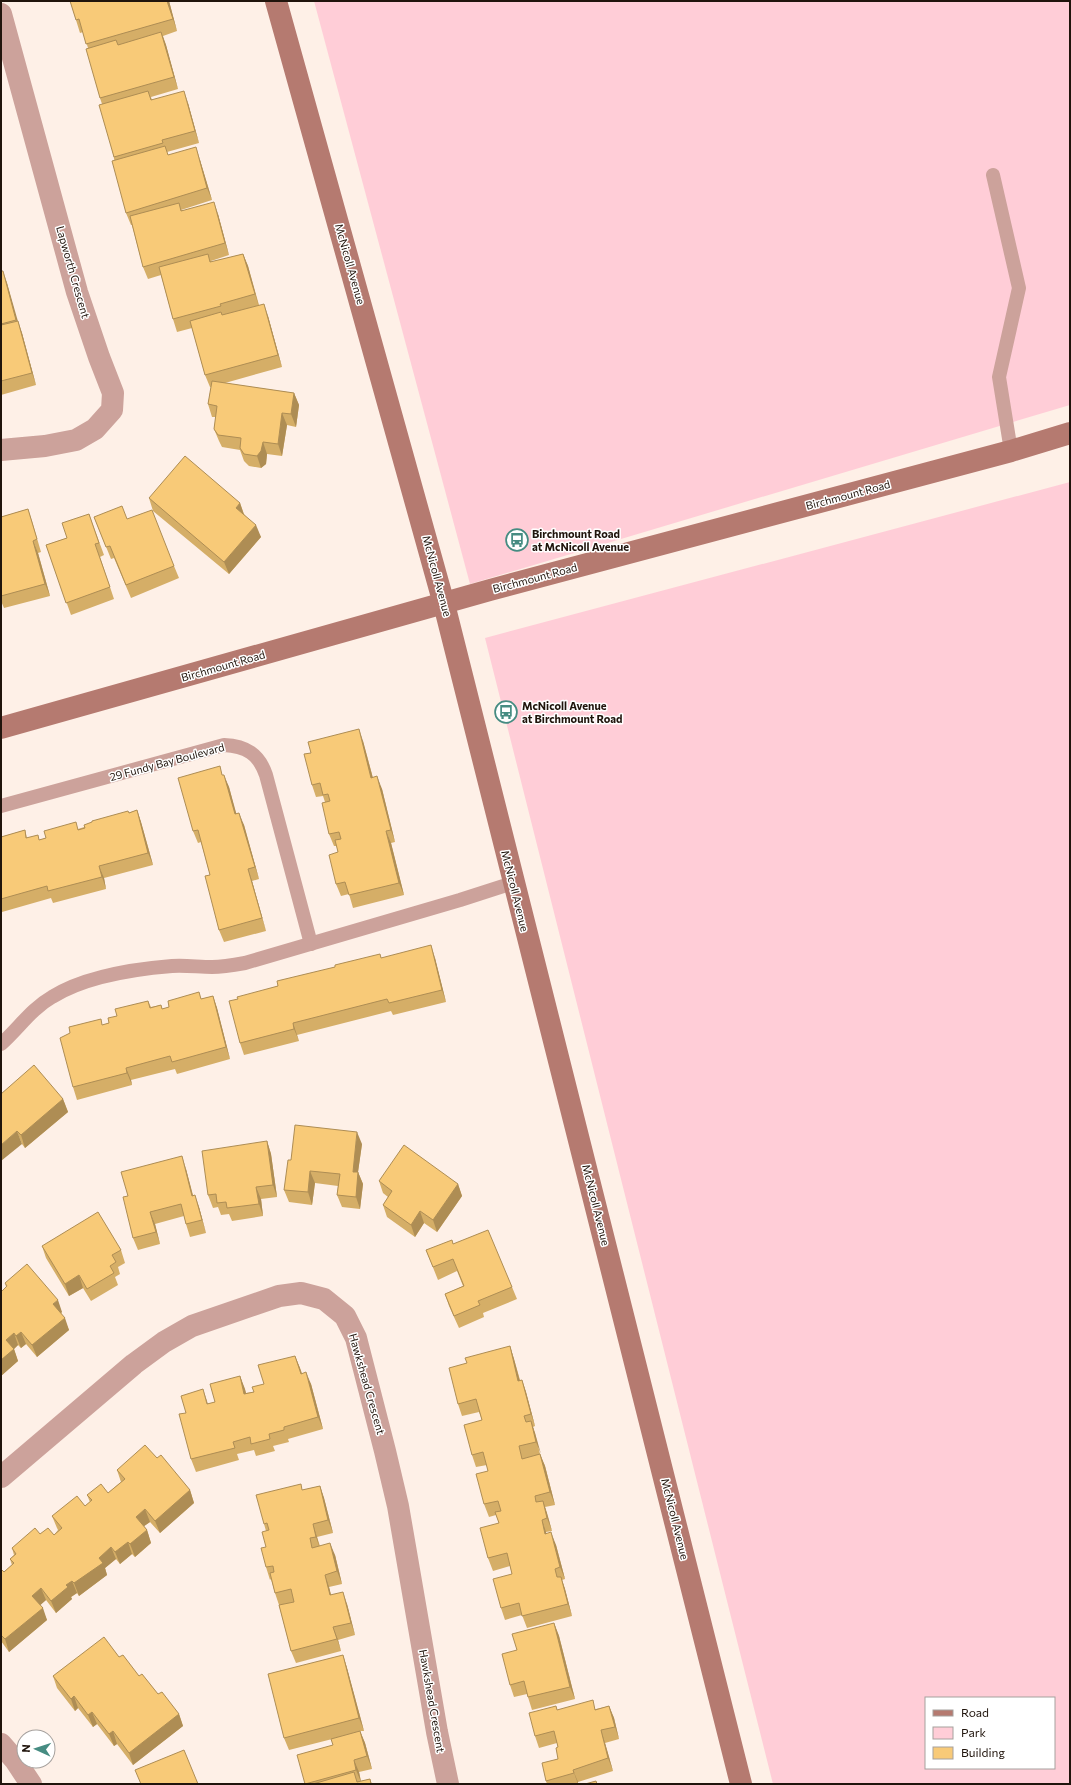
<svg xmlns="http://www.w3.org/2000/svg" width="1071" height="1785" viewBox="0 0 1071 1785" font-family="Commissioner,sans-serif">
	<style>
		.green { fill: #ffcdd7; fill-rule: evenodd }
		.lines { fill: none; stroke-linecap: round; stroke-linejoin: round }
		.service { stroke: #cca29b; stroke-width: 14 }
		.minor { stroke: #cca29b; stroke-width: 22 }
		.tertiary { stroke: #cca29b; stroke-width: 22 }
		.secondary { stroke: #b57a70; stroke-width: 22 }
		.wall { fill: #d5ae67 }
		.shaded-wall { fill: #ae8d54 }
		.building { fill: #f8ca78; stroke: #ae8d54 }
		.labels { text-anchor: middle; stroke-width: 3; stroke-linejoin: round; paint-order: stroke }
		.street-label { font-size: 11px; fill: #20140c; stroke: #fff }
		.poi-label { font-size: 11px; font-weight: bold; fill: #20140c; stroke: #fff; text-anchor: start }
	</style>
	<rect width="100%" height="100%" fill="#fef0e7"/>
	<g class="green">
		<path d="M314,1H1070V405L470,584Z"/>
		<path d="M1070,482V1784H773L485,638ZM926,1698H1054V1768H926Z"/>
	</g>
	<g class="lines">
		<g class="service">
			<path d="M993,175L1019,288L999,377L1011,451"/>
			<path d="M1,806L224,745C246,746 259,754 266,775L311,944"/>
			<path d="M1,1044C19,1028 31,1009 52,997C84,977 135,969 172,966C185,965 199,967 212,967C223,967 234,965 245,963L460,900L513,883"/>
		</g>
		<g class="minor">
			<path d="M1,14L77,292L99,357L113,393L112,410L95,429L76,440L45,446L1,450"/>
			<path d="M1,1477L134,1364L164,1342L192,1326L279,1296L301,1293L324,1299L345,1316L356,1338L385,1451L398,1506L437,1732L448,1784"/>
		</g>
		<path class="tertiary" d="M1,1744L15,1760L31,1784"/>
		<g class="secondary">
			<path d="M276,1L444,604L741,1784"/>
			<path d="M1,728L490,590L1011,451L1070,433"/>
		</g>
	</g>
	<g class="wall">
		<path d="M70,1H169L177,31L163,36L166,45L178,89L151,97L152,100L188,103L199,143L167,152L168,155L200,160L212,200L181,210L218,214L229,255L211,261V262L243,254L248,266L259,305L268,316L282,367L225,383L294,393L299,405L296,427L287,425L282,456L267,454L266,464L261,468L249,466L244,461L240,450L222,447L219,441L214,429L216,417H212L208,404L211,387H210L205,375L192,328L177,332L173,319L161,275L148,279L143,267L132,225H131L126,213L102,104L100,98L88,48L83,32L80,33L76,20Z"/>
		<path d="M1,270L7,283L17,321L22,333L36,385L1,395Z"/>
		<path d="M149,498L240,503L244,514L261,537L229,574L153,511Z"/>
		<path d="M28,509L32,521L41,552L38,553L50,596L4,608L1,601V517Z"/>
		<path d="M89,514L104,555L100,557L114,599L71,615L46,545L67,538Z"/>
		<path d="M94,517L127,519L174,566L179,578L131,598L114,558L111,559Z"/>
		<path d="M363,741L373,778L382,789L395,842L391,843L404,895L353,908L349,894L341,896L336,884L338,852L337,846H334L329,834L325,802L323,796L316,797L312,785Z"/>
		<path d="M223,775L229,787L236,814L244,825L259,879L252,881L266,931L224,942L219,930L210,875L201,842L198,843L193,831Z"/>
		<path d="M137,810L141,822L153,865L104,878L106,889L53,903L51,898L2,912L1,910V837L25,830L27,838L39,840L78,829Z"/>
		<path d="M382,958H435L446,1002L393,1015L391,1011L297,1035L299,1041L244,1055L240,1043L238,999L335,967Z"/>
		<path d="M213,996L217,1008L230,1059L177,1074L175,1069L131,1080L132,1085L77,1100L73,1087L103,1025L109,1023L117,1016L148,1001L151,1007L161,1005L162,1009Z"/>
		<path d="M1,1094L63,1099L68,1112L25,1148L22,1144Z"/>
		<path d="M267,1141L271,1154L277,1197L261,1199L263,1216L232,1221L229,1214L221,1215L218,1207L213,1208L208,1195Z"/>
		<path d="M362,1144L358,1172L363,1184L360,1209L342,1207L337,1195L338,1186L315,1183L312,1205L289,1202L284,1190L291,1160Z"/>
		<path d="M186,1169L193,1195L199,1207L206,1233L190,1237L186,1224L184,1216L155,1224L160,1244L138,1250L133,1238L128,1196Z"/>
		<path d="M379,1181L458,1184L462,1196L437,1232L424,1223L415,1237L387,1217L383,1205L388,1197L383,1193Z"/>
		<path d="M453,1244L512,1287L517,1299L483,1313L484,1317L459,1328L449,1306L445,1294L463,1286L457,1271L438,1280L426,1250Z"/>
		<path d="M42,1246L121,1250L125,1263L118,1267L120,1274L115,1277L118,1285L91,1301L83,1288L69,1296L46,1258Z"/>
		<path d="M5,1283L62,1312L61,1313L69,1330L37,1357L26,1344L21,1348L18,1345L14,1349L18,1361L1,1376L2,1291L6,1287Z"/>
		<path d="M510,1346L514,1359L520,1380H522L526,1392L535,1426L533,1427L535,1433L540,1454L545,1466L555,1505L545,1507L552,1531L546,1532V1534L556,1545L565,1579L562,1580L565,1589L572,1616L527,1628L522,1615L505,1620L501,1608L512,1574L510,1566L493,1571L488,1558L499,1523L496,1515L489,1517L484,1504L488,1471L487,1465L476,1467L472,1455L482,1420L479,1412L462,1416L458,1404L467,1363Z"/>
		<path d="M295,1356L302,1373L311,1384L323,1429L288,1439L289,1442L273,1446L275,1451L256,1456L254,1450L237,1454L239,1460L196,1472L191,1459L186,1413L208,1404L215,1402L240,1376L246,1393L254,1392L264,1384Z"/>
		<path d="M157,1458L190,1490L194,1503L160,1533L150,1522L144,1526L147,1530L151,1543L135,1557L132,1554L120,1564L116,1559L105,1568L107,1575L79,1596L77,1593L71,1597L72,1599L56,1613L46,1600L40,1605L47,1620L9,1652L1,1641V1569L4,1572L12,1565L10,1559L14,1555L12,1548L40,1534L54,1535L58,1530L57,1528L52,1516L85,1506L90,1502L87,1495L108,1493L121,1482L117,1470Z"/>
		<path d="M320,1486L324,1498L333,1533L317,1537L320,1546L335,1555L342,1584L329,1587L331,1595L347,1604L355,1635L338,1640L341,1651L296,1663L291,1651L279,1605L275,1593L271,1579L270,1580L266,1567V1531L264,1524L303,1490Z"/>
		<path d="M554,1623L559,1636L575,1699L532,1710L527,1694L514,1697L510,1685L517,1650Z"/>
		<path d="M343,1655L347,1668L364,1731H360L365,1743L372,1769L359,1772L361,1781L370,1779L372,1784H305L348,1735L289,1750L284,1738Z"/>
		<path d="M119,1657L179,1714L183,1726L133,1765L117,1744L114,1746L97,1724L93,1727L78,1708L75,1711L57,1688L53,1676Z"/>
		<path d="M609,1706L614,1718L619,1739L605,1743L613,1771L578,1782V1784H547L546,1781L558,1759V1747L557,1743L539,1748L535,1736L557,1710L596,1709Z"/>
	</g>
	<g class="shaded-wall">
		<path d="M167,1H169L177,31Z"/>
		<path d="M161,32L166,45L178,89L174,77Z"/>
		<path d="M184,91L188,103L199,143L195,131Z"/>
		<path d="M196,147L200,160L212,200L207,188Z"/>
		<path d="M214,202L218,214L229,255L225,243Z"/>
		<path d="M243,254L248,266L259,307L255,294Z"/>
		<path d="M3,271L7,283L21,332L16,320Z"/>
		<path d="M264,304L268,316L282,367L278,355Z"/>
		<path d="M18,321L22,333L36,385L32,373Z"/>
		<path d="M294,393L299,405L296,427L291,414Z"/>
		<path d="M282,413L287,425L282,456L278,444Z"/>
		<path d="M263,442L267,454L266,464L261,468L257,456Z"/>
		<path d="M240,503L244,515L236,508Z"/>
		<path d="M256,525L261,537L229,574L224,562Z"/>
		<path d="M33,541L38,553L50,596L45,584Z"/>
		<path d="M359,729L363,741L376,790L371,778Z"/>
		<path d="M224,775L229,787L240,827L235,814Z"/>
		<path d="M377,776L382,789L395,842L391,830Z"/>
		<path d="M137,810L141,822L153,865L148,853Z"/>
		<path d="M239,813L244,825L259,879L255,867Z"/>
		<path d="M386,831L391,843L404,895L399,883Z"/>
		<path d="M99,866L104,878L106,889L102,877Z"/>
		<path d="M248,869L252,881L266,931L262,918Z"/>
		<path d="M431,945L435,958L446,1002L442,990Z"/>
		<path d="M213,996L217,1008L230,1059L226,1047Z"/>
		<path d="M293,1023L299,1041L294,1029Z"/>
		<path d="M126,1068L131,1080L132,1085L127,1073Z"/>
		<path d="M63,1099L68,1112L25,1148L21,1135Z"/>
		<path d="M17,1131L22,1144L1,1161V1145Z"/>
		<path d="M357,1132L362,1144L358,1172L363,1184L360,1209L356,1197L353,1172Z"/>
		<path d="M267,1141L271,1154L277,1197L273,1185Z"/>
		<path d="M182,1156L186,1169L196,1208L192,1196Z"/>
		<path d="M310,1171L315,1183L312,1205L308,1192Z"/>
		<path d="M458,1184L462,1196L437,1232L433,1220Z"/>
		<path d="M256,1187L261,1199L263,1216L259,1204Z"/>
		<path d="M195,1195L199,1207L206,1233L202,1220Z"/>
		<path d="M420,1211L424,1223L415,1237L411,1225Z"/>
		<path d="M150,1212L155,1224L160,1244L156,1232Z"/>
		<path d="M79,1275L83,1288L69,1296L65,1284Z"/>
		<path d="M58,1300L62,1312L58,1316L53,1304Z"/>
		<path d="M65,1318L69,1330L37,1357L32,1345Z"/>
		<path d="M21,1332L26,1344L21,1348L16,1336Z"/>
		<path d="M14,1333L18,1345L14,1349L18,1361L1,1376V1360L6,1340Z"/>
		<path d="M510,1346L514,1359L523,1393L518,1381Z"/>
		<path d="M295,1356L300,1368L305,1386Z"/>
		<path d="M306,1372L311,1384L323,1429L318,1417Z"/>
		<path d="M240,1376L245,1389L249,1406L244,1394Z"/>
		<path d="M522,1380L526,1392L535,1426L531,1414Z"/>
		<path d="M203,1389L207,1401L211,1416L207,1404Z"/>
		<path d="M531,1421L535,1433L541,1454L536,1442Z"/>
		<path d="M540,1454L545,1466L555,1505L550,1492Z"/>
		<path d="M320,1486L324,1498L333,1533L328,1520Z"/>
		<path d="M190,1490L194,1503L160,1533L155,1521Z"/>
		<path d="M543,1501L547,1513L552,1531L547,1518Z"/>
		<path d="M145,1509L150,1522L140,1529L136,1517Z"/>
		<path d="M542,1520L546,1532L550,1546L545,1534Z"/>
		<path d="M313,1524L317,1537L320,1549L316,1537Z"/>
		<path d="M147,1530L151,1543L135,1557L130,1544Z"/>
		<path d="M551,1532L556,1545L565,1579L560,1567Z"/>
		<path d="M128,1542L132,1554L120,1564L115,1552Z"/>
		<path d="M330,1543L335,1555L342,1584L337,1571Z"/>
		<path d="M111,1547L116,1559L105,1568L107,1575L79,1596L74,1583L99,1558Z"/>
		<path d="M325,1575L329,1587L334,1607L330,1595Z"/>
		<path d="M561,1577L565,1589L572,1616L568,1604Z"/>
		<path d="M72,1581L77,1593L71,1597L72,1599L56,1613L51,1601L66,1585Z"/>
		<path d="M41,1588L46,1600L37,1608L32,1596Z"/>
		<path d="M343,1592L347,1604L355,1635L351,1623Z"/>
		<path d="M43,1608L47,1620L9,1652L5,1639Z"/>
		<path d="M554,1623L559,1636L575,1699L570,1687Z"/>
		<path d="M333,1627L338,1640L341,1651Z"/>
		<path d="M343,1655L347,1668L364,1731L359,1718Z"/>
		<path d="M74,1696L78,1708L75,1711L71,1699Z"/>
		<path d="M609,1706L614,1718L619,1739L615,1727Z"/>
		<path d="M92,1712L97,1724L93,1727L88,1715Z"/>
		<path d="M179,1714L183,1726L133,1765L129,1753Z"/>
		<path d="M601,1730L605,1743L613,1771L608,1758Z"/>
		<path d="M113,1731L117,1744L114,1746L109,1734Z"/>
		<path d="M360,1731L365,1743L372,1769L367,1756Z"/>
		<path d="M354,1760L359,1772L361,1782L356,1770Z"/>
		<path d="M573,1770L578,1782V1784L574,1773Z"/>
	</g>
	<g class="building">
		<path d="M70,1H167L173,19L86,44L79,19L76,20Z"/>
		<path d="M161,32L174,77L100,98L86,49L116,40L118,45Z"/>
		<path d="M148,91L151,100L184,91L195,131L162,140L163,143L114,157L99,105Z"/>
		<path d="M165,146L168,155L196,147L207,188L126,213L112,161Z"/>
		<path d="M214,202L225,243L143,267L130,216L179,203L181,211Z"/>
		<path d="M208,254L210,262L243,254L255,294L220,304L221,306L173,319L159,267Z"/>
		<path d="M1,271H3L16,320L1,324Z"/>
		<path d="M264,304L278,355L205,375L190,321L221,312L222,315Z"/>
		<path d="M18,321L32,373L1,381V325Z"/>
		<path d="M212,381L294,393L291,414L282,413L278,444L263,442L261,451L257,456L244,454L240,448L241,438L218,435L214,429L217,406L208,404Z"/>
		<path d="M185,456L240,503L236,508L256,525L224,562L149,498Z"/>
		<path d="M122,506L127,519L152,510L174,566L126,585L110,546L106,547L94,517Z"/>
		<path d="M28,509L37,539L33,541L45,584L1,596V517Z"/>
		<path d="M89,514L99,543L95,544L110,587L66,603L46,545L67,538L62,523Z"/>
		<path d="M359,729L371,778L377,776L391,830L386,831L399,883L349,895L345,882L336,884L329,855L338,852L335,840L341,839L339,832L329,834L322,803L330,801L328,794L323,795L320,783L312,785L304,754L311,753L308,742Z"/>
		<path d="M220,766L222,775H224L235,814L239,813L255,867L248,869L262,918L219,930L205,876L210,875L198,830L193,831L178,778Z"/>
		<path d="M137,810L148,853L99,866L102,877L48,891L47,886L1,899V837L25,830L26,838L38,835L39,840L46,838L44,831L76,822L78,830L85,828L84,825L92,822V821L128,811L129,813Z"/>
		<path d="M431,945L442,990L389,1003L387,999L293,1023L294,1029L240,1043L229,1001L238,999L237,997L278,986L277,981L335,967V965L380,954L381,958Z"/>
		<path d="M199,992L201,999L213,996L226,1047L172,1062L170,1056L126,1068L127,1073L73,1087L60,1038L70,1033L69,1027L101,1019L102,1025L109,1023L108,1018L117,1016L115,1009L148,1001L150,1008L161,1005L162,1009L169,1007L168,1001Z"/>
		<path d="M34,1065L63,1099L21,1135L17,1131L1,1145V1094Z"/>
		<path d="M295,1125L357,1132L353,1172H358L356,1197L337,1195L340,1174L310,1171L308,1192L284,1190L288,1160H291Z"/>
		<path d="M267,1141L273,1185L256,1187L259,1204L227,1208L226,1202L217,1203L216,1194L208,1195L202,1151Z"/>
		<path d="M404,1145L458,1184L433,1220L420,1211L411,1225L383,1205L392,1191L379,1181Z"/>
		<path d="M182,1156L192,1196L195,1195L202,1220L186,1224L181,1204L150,1212L156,1232L133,1238L123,1197L128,1196L121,1172Z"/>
		<path d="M98,1212L121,1250L112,1255L116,1262L110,1266L114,1273L87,1289L79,1275L65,1284L42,1246Z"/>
		<path d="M488,1230L512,1287L478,1301L480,1305L454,1316L445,1294L464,1286L453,1259L433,1267L426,1250L452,1240L453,1244Z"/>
		<path d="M27,1264L58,1300L53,1304L65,1318L32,1345L21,1332L16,1336L14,1333L6,1340L14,1349L1,1360V1290L2,1291L7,1286L5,1283Z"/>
		<path d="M510,1346L518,1381L522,1380L531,1414L524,1416L526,1422L531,1421L536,1442L519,1446L522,1459L540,1454L550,1492L535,1496L536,1502L543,1501L547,1518L542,1520L545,1534L551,1532L560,1567L555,1569L557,1577H561L568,1604L522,1616L519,1603L501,1608L493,1579L512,1574L507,1553L488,1558L480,1528L499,1523L495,1512L501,1511L498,1501L484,1504L476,1474L488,1471L483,1452L472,1455L464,1425L482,1420L476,1399L458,1404L449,1368L467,1363L465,1358Z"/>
		<path d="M295,1356L301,1374L306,1372L318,1417L284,1427V1430L269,1434L270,1439L251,1444L250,1437L233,1442L235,1448L191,1459L179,1414L186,1413L181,1396L203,1389L207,1404L215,1402L210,1384L240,1376L244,1394L254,1392L252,1387L264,1384L258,1365Z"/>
		<path d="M145,1445L157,1458L161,1455L190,1490L155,1521L145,1509L136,1517L147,1530L130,1544L128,1542L115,1552L111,1547L99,1558L103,1563L74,1583L72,1581L66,1585L68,1587L51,1601L41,1588L32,1596L43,1608L5,1639L1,1635V1569L4,1572L14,1563L10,1559L16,1554L12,1548L35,1528L40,1534L48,1528L54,1535L62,1528L52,1516L77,1496L85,1506L92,1500L87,1495L101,1484L108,1493L125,1479L117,1470Z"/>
		<path d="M301,1484L302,1490L320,1486L328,1520L313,1524L316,1537L310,1538L312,1548L330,1543L337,1571L325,1575L330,1595L343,1592L351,1623L333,1627L337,1639L291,1651L279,1605L294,1602L291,1589L275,1593L270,1573L274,1572L273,1566L266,1567L261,1548L266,1547L262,1532L269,1530L267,1523L264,1524L256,1495Z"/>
		<path d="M554,1623L570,1687L528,1697L524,1681L510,1685L502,1654L517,1650L512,1634Z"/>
		<path d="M104,1637L119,1657L123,1655L139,1676L142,1674L158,1694L162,1692L179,1714L129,1753L113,1731L109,1734L92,1712L88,1715L74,1696L71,1699L53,1676Z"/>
		<path d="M343,1655L359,1718L284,1738L268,1674Z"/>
		<path d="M593,1700L595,1710L609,1706L615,1727L601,1730L608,1758L573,1770L574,1773L546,1781L542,1763L558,1759L556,1748L558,1747L554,1731L535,1736L529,1713L556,1706L557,1710Z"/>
		<path d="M360,1731L367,1756L354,1760L356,1770L305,1784L297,1755L333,1745L331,1739Z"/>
		<path d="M184,1750L198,1784H141L135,1770Z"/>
		<path d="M354,1772L357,1782L370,1779L371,1784H313Z"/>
		<path d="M596,1781L597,1784H585Z"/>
	</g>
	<defs>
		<g id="bus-ring" transform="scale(1.15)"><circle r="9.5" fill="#fff" stroke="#468c82" stroke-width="1.5"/><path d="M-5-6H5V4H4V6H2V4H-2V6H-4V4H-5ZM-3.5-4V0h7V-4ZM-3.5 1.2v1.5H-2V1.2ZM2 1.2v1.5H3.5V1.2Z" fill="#468c82"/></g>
	</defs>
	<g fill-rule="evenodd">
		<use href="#bus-ring" x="517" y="540"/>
		<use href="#bus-ring" x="506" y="712"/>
	</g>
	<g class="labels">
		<g class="street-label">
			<text transform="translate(350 264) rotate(74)" y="4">McNicoll Avenue</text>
			<text transform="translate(73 272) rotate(74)" y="4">Lapworth Crescent</text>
			<text transform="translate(848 495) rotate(-15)" y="4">Birchmount Road</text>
			<text transform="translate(437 576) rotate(75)" y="4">McNicoll Avenue</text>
			<text transform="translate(535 578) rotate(-15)" y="4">Birchmount Road</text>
			<text transform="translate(223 666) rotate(-16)" y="4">Birchmount Road</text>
			<text transform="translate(167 762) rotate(-15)" y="4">29 Fundy Bay Boulevard</text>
			<text transform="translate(515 891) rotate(76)" y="4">McNicoll Avenue</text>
			<text transform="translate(596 1205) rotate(76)" y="4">McNicoll Avenue</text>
			<text transform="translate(367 1384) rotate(74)" y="4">Hawkshead Crescent</text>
			<text transform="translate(675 1519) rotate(76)" y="4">McNicoll Avenue</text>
			<text transform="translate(432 1701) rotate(80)" y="4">Hawkshead Crescent</text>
		</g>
		<g class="poi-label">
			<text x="532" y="538">Birchmount Road<tspan x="532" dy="13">at McNicoll Avenue</tspan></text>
			<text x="522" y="710">McNicoll Avenue<tspan x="522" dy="13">at Birchmount Road</tspan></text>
		</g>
	</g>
	<rect width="1071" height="1785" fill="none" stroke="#20140c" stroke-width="4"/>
	<rect x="925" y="1697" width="130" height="72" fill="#ffffff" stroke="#a6a19e"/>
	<rect x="933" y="1710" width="20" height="6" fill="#b57a70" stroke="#a6a19e"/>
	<text x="961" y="1717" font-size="12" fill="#20140c">Road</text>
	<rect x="933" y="1727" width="20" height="12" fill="#ffcdd7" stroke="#a6a19e"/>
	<text x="961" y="1737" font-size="12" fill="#20140c">Park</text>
	<rect x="933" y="1747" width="20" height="12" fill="#f8ca78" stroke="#a6a19e"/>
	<text x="961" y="1757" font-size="12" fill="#20140c">Building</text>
	<g transform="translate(36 1749) rotate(273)"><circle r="19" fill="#ffffff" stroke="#a6a19e"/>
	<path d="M0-3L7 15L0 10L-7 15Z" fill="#468c82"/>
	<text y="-6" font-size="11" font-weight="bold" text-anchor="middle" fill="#20140c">N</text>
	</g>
</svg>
